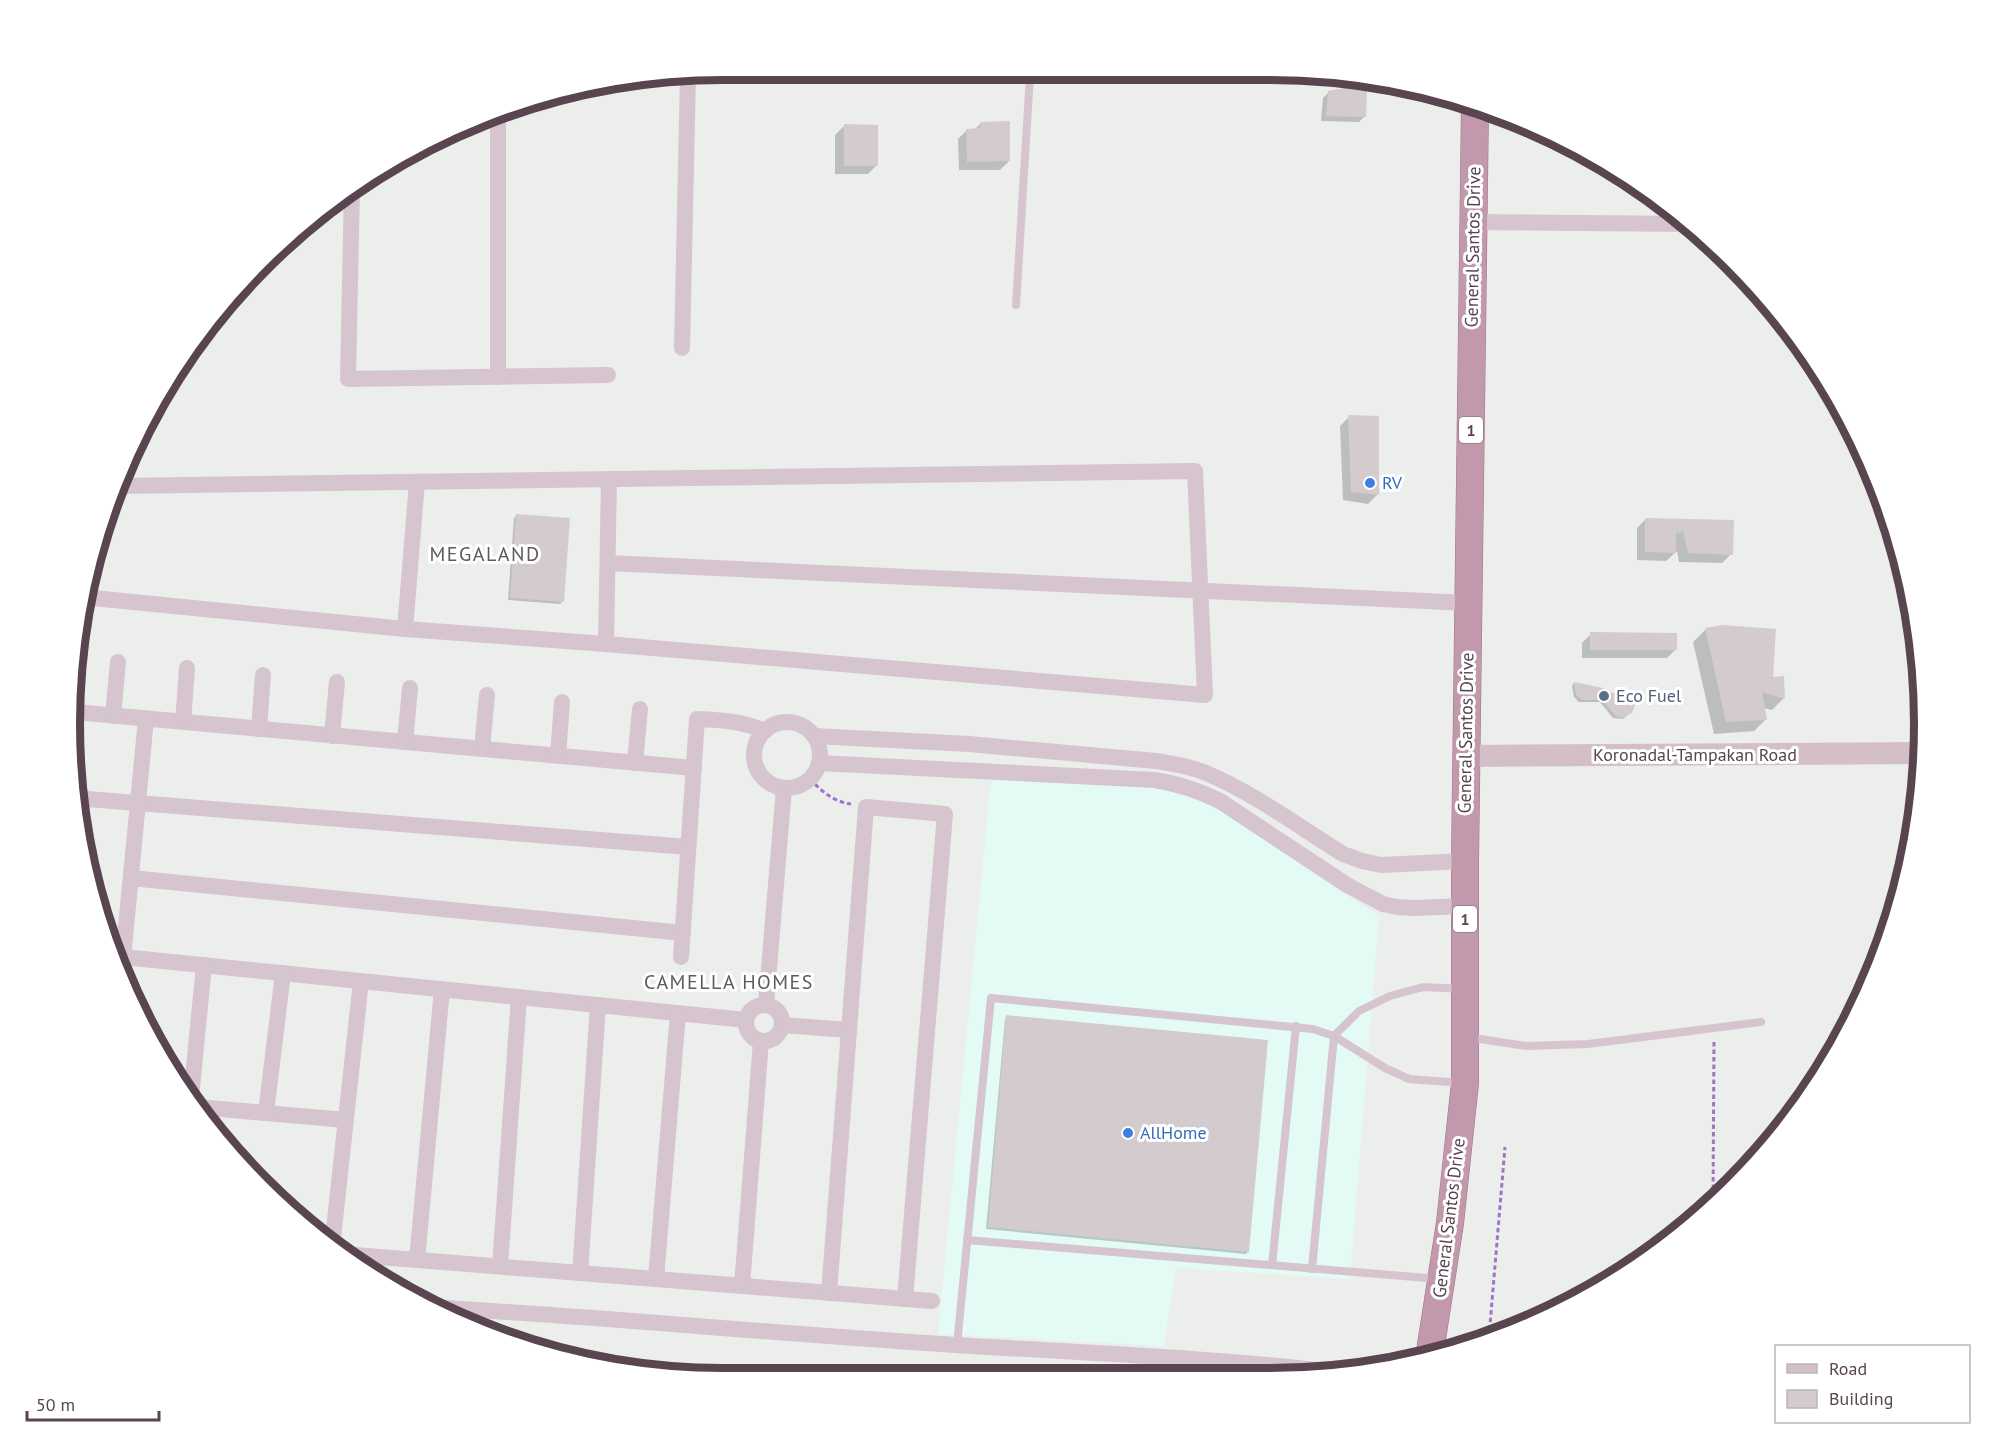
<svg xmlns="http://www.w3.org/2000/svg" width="1994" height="1447" viewBox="0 0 1994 1447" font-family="'PT Sans',sans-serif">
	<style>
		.commercial { fill: #e4faf4 }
		.shadow { fill: #0003 }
		.building { fill: #d3cbce }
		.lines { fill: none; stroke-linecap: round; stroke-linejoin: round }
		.trunk-casing { stroke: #a57089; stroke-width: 28 }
		.path { stroke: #9f74c8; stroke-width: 3; stroke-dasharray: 4.5 3; stroke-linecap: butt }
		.service { stroke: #d6c5ce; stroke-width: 8 }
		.minor { stroke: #d6c5ce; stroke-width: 16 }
		.secondary { stroke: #d4bfc9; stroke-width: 22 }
		.trunk { stroke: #c298ac; stroke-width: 27 }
		.shop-dot { fill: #3f7fe0; stroke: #fff; stroke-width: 2 }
		.service-dot { fill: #5c6f8a; stroke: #fff; stroke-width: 2 }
		.labels { text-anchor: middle; stroke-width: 6; stroke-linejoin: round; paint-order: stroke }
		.shield { fill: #fff; stroke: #8a7d84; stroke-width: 1.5 }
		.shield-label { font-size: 16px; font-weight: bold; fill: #58454f }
		.street-label { font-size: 18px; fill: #58454f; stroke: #fff }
		.shop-label { font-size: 18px; fill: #366cbe; stroke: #fff; text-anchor: start }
		.service-label { font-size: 18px; fill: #4e5e75; stroke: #fff; text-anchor: start }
		.neighbourhood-label { font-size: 20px; letter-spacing: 1.5px; fill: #60595c; stroke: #fff }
		.rim { fill: none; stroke: #58454f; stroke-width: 8 }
	</style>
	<rect width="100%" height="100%" fill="#ebeeeb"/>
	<path class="commercial" d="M991,778L1170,788L1191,795L1219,810L1379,916L1350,1279L1176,1268L1164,1346L938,1334Z"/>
	<g class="shadow">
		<path d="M1329,92L1365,116L1359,122L1321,121L1323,98Z"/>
		<path d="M981,123L1009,161L1000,170H959L958,139L967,130H974Z"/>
		<path d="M844,126L877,165L868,174H835V135Z"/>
		<path d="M1349,417L1377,495L1368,504L1343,500L1340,426Z"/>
		<path d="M516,516L562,602L560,604L508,600L514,518Z"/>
		<path d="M1646,519L1732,521L1731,554L1722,563L1679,562L1677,551L1666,561L1637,560V528Z"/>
		<path d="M1722,627L1771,679L1784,698L1772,710L1764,708L1766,719L1754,731L1714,734L1693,642L1705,630Z"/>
		<path d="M1591,634L1676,649L1667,658H1582V643Z"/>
		<path d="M1574,683L1602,689L1605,695L1628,715L1623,719L1613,718L1600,702H1579L1574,697L1572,686Z"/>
		<path d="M1007,1016L1248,1251L1246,1254L986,1229L1005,1019Z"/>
	</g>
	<g class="building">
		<path d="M1367,84L1366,117L1326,116L1328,91Z"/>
		<path d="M1010,121V161L967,162L966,129L980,128V122Z"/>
		<path d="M844,124L878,125V166H844Z"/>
		<path d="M1348,415L1379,416V495L1351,492Z"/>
		<path d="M516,514L570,518L564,602L510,598Z"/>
		<path d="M1645,518L1734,520L1733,555L1688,553L1683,532L1676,533V553L1645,552Z"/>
		<path d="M1722,625L1776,629L1773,677L1784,676L1785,699L1762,692L1767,720L1726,722L1705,628Z"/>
		<path d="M1590,632L1677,633V650H1590Z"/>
		<path d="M1574,682L1603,688L1606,693L1628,692L1635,704L1632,713L1622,718L1616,716L1602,700H1582L1576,695Z"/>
		<path d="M1006,1015L1268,1040L1249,1252L988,1227Z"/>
	</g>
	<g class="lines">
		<g class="trunk-casing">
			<path id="trunk" d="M1429,1358L1450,1223L1465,1083V861L1475,105"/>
		</g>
		<g class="path">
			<path d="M810,779C821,791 834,802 851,804"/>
			<path d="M1713,1204L1714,1039"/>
			<path d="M1489,1337L1505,1147"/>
		</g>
		<g class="service">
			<path d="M1016,305L1030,75"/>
			<path d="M1467,1037L1526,1046L1588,1044L1761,1022"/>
			<path d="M967,1240L1439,1279"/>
			<path d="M1272,1265L1296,1026"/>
			<path d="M1312,1269L1334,1036L1359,1011L1390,996L1423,987L1463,989"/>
			<path d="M957,1345L991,998L1313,1029L1334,1036L1385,1068L1409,1079L1462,1083"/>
		</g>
		<g class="minor">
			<path d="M352,186L348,379L608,375"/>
			<path d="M1474,222L1692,224"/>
			<path d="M682,348L688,74"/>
			<path d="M498,377V110"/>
			<path d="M608,563L1468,603"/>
			<path d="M83,597L405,629L606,644L1205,695L1195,471L117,486"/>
			<path d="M405,629L417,482"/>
			<path d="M606,644L609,479"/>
			<path d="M75,712L694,768"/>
			<path d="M113,716L118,662"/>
			<path d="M183,722L187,668"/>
			<circle cx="787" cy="755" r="33"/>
			<path d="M259,729L263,675"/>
			<path d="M332,736L337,682"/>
			<path d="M814,736L969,744L1156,761C1173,764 1190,766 1206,773C1252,792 1301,828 1343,854L1362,861L1381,865L1465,861"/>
			<path d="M405,742L410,688"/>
			<path d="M482,749L487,695"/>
			<path d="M558,756L562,702"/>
			<path d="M635,763L640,709"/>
			<path d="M819,763L1155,780C1179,784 1198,790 1220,801L1347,885L1383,904L1397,907L1415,908L1465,906"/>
			<path d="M75,798L688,847"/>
			<path d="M131,878L683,933"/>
			<path d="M123,957L746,1020"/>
			<path d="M681,957L697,719C721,720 742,721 765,731"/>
			<path d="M121,979L146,719"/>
			<path d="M766,1005L784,788"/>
			<circle cx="764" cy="1023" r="18"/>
			<path d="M782,1025L849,1030"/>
			<path d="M191,1098L204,965"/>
			<path d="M197,1107L346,1120"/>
			<path d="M266,1113L283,973"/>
			<path d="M332,1247L361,981"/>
			<path d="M342,1254L932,1301"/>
			<path d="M417,1260L442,989"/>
			<path d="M500,1266L519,997"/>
			<path d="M580,1273L598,1005"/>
			<path d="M656,1279L678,1013"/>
			<path d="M742,1286L761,1041"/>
			<path d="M829,1293L866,807L945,814L905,1299"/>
			<path d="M428,1307C604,1317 780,1334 956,1345C1082,1353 1208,1357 1333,1372"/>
		</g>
		<g class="secondary">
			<path d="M694,73H1307"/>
			<path d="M1466,756L1923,753"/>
		</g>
		<use href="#trunk" class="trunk"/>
	</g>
	<g class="shop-dot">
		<circle cx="1370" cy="483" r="6"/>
		<circle cx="1128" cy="1133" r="6"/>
	</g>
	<circle class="service-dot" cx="1604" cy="696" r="6"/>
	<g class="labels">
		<g class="shield">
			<rect x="1459" y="417" width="24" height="26" rx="4.5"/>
			<rect x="1453" y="906" width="24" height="26" rx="4.5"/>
		</g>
		<g class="shield-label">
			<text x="1471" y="436">1</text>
			<text x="1465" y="925">1</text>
		</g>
		<g class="street-label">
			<text transform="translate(1473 247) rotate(-89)" y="6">General Santos Drive</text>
			<text transform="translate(1466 733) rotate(-89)" y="6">General Santos Drive</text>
			<text x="1695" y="761">Koronadal-Tampakan Road</text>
			<text transform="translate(1449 1218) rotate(-83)" y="6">General Santos Drive</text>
		</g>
		<g class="shop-label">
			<text x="1382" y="489">RV</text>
			<text x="1140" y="1139">AllHome</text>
		</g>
		<g class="service-label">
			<text x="1616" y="702">Eco Fuel</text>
		</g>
		<g class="neighbourhood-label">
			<text x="485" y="561">MEGALAND</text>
			<text x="729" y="989">CAMELLA HOMES</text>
		</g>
	</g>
	<path d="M0 0H1994V1447H0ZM724 80H1270A644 644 0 0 1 1914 724V724A644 644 0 0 1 1270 1368H724A644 644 0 0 1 80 724V724A644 644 0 0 1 724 80Z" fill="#fff" fill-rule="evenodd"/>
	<path class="rim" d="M724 80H1270A644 644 0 0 1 1914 724V724A644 644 0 0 1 1270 1368H724A644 644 0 0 1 80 724V724A644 644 0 0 1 724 80Z"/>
	<rect x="1775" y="1345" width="195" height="78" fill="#ffffff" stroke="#bcb5b9" stroke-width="1.5"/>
	<rect x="1787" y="1364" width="30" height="9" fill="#d4bfc9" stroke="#bcb5b9" stroke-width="1.5"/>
	<text x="1829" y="1375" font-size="18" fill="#58454f">Road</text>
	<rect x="1787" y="1390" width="30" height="18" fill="#d3cbce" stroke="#bcb5b9" stroke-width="1.5"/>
	<text x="1829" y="1405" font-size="18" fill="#58454f">Building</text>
	<path d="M27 1411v9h132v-9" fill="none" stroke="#58454f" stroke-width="3"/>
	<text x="36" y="1411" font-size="18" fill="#58454f" stroke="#ffffff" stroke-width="4.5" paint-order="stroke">50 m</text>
</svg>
